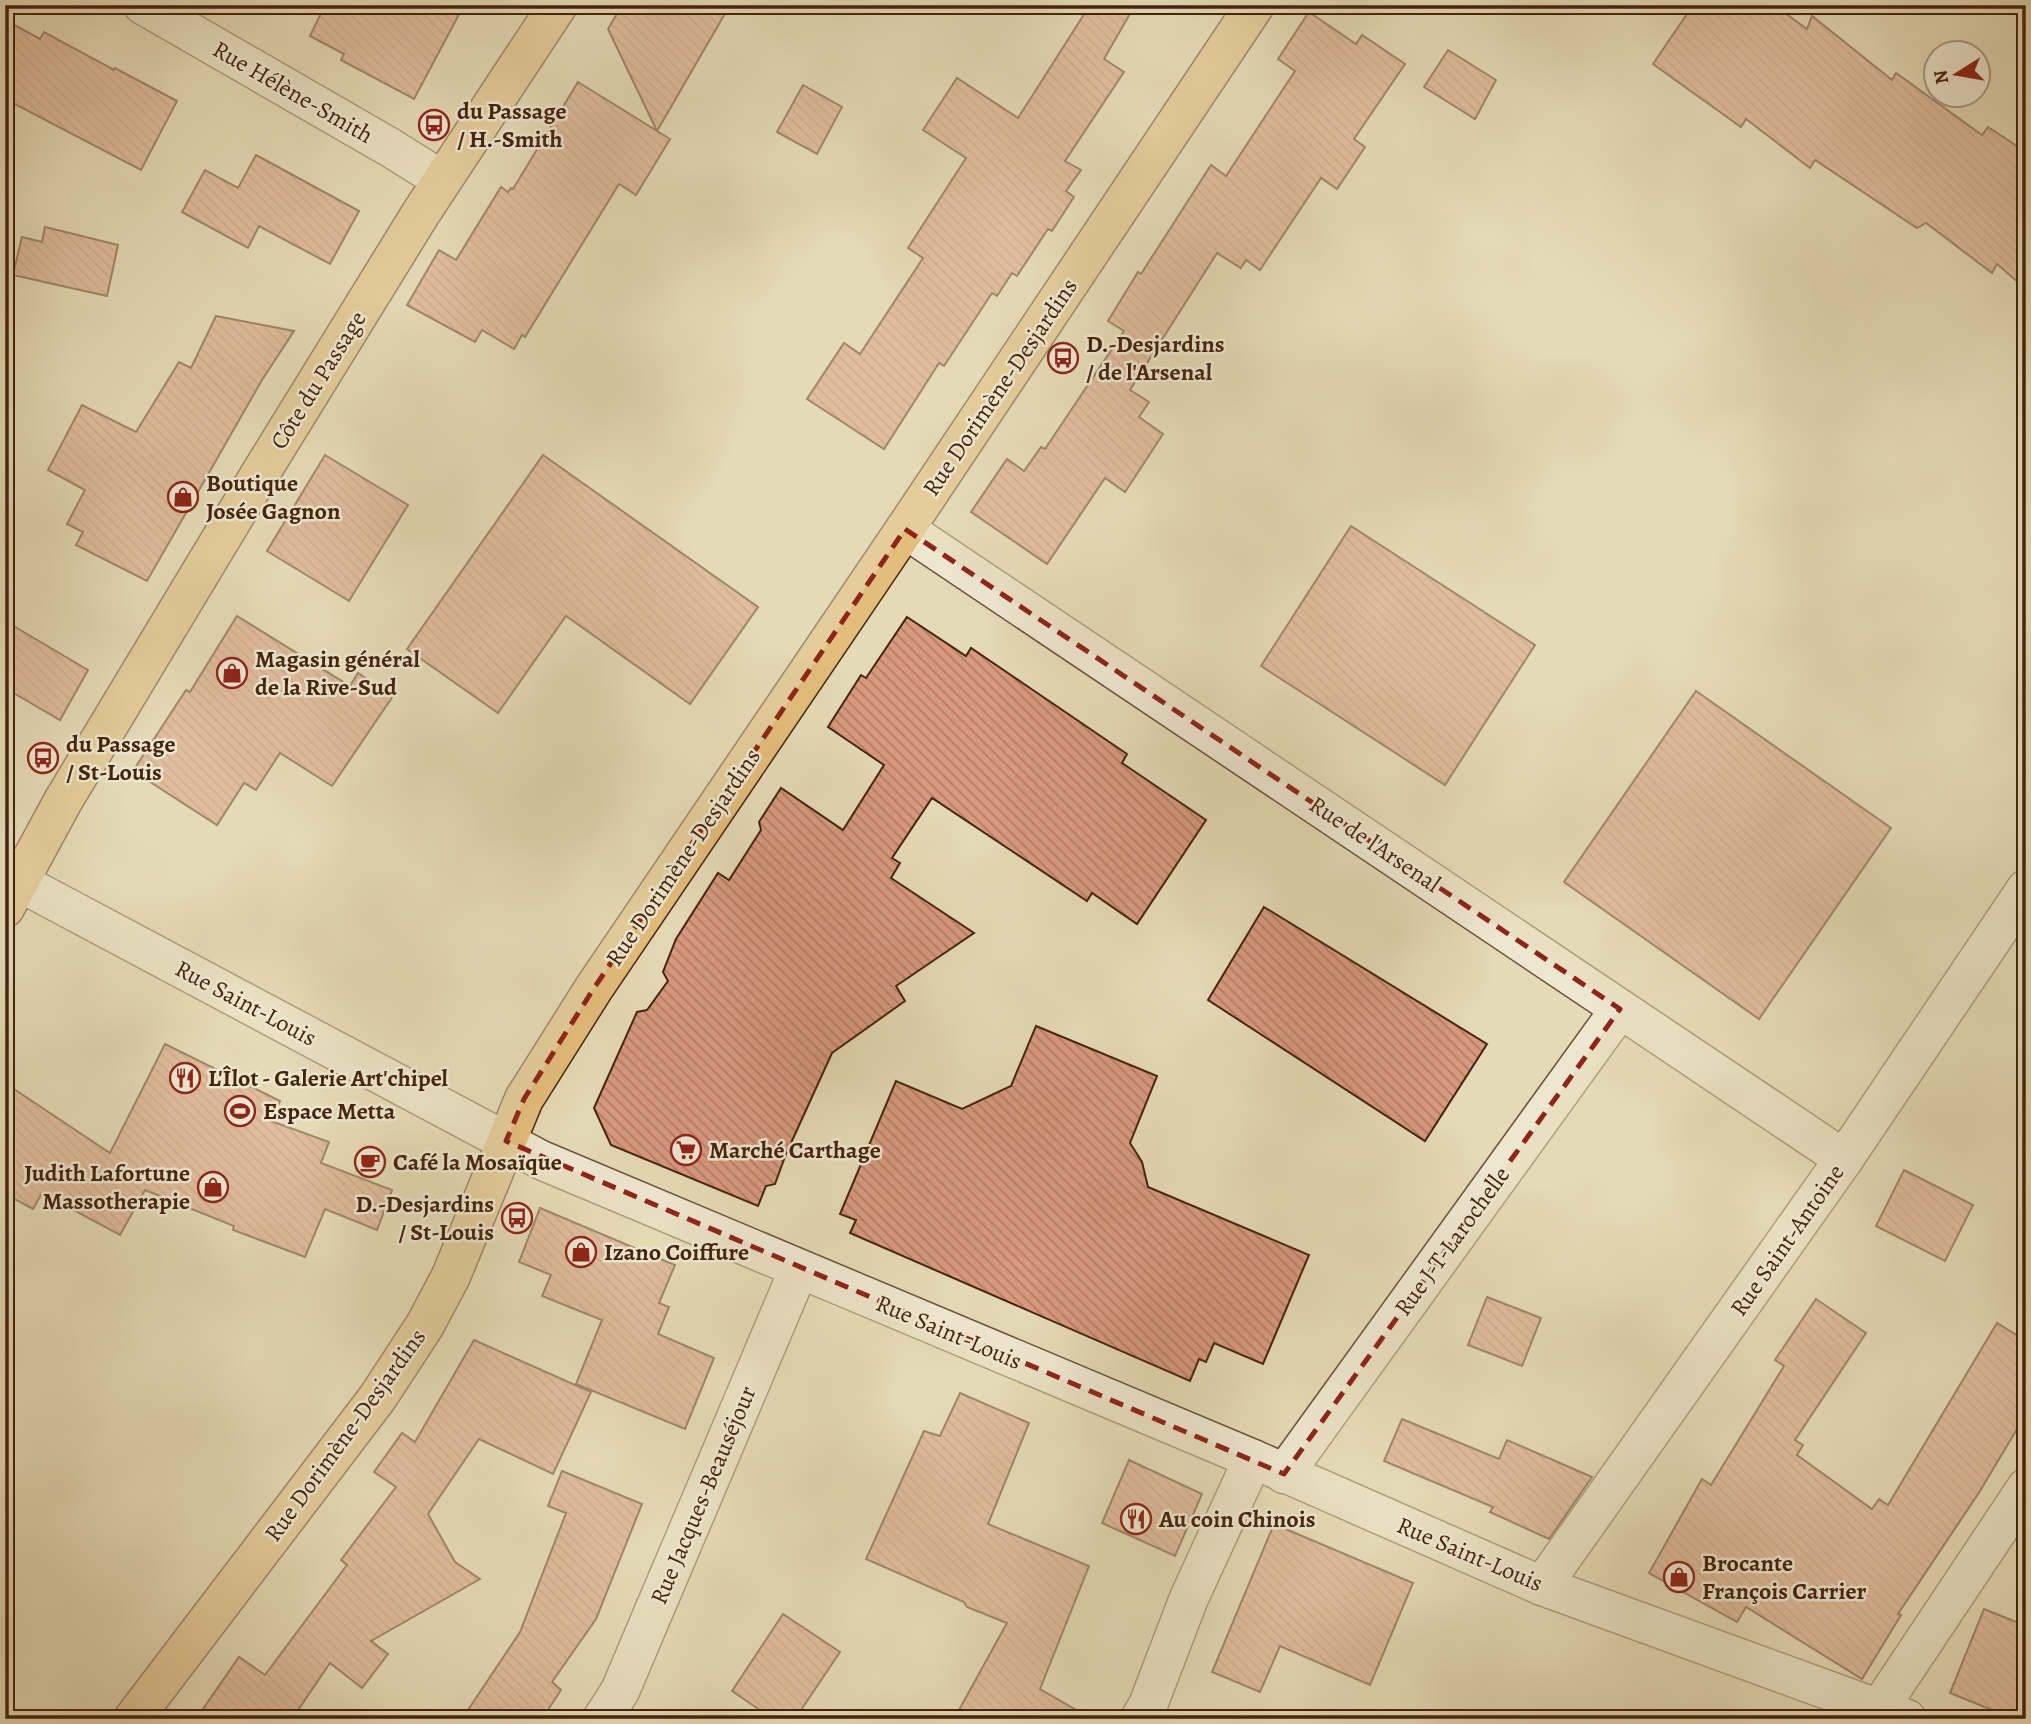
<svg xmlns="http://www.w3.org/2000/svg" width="2031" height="1724" viewBox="0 0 2031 1724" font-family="Alegreya,serif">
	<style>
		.building { fill: url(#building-back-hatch); stroke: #44240d; stroke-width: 2 }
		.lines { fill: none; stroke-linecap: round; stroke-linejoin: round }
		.minor-casing { stroke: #6c5237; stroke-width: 41 }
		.major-casing { stroke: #44240d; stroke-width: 41 }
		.minor { stroke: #eee7d0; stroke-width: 38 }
		.major { stroke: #e2bd7b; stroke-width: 38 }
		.marked { fill: none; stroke: #8f2418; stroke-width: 5; stroke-dasharray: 14 9; stroke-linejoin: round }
		.labels { text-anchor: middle; stroke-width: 5; stroke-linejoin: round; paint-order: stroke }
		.street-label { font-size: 24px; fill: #44240d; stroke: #eee7d0 }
		.poi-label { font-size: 24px; font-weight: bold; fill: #44240d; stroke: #eee7d0; text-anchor: start }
	</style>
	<defs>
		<pattern id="building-back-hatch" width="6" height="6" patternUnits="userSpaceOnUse" patternTransform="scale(1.75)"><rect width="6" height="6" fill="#d8997f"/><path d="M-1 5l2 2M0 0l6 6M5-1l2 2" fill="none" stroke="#b17d66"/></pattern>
	</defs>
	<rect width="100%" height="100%" fill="#e5dab6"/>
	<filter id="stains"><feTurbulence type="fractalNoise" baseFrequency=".00286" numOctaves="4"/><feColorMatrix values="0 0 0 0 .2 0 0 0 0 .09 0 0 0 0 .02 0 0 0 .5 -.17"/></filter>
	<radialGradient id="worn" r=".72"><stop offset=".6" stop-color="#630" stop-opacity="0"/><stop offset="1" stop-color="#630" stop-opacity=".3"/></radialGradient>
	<g class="building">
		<path d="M325,5H464L414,99L341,60L344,54L310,36Z"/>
		<path d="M622,5H730L657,131L608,29Z"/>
		<path d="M1090,5H1135L1104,59L1124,72L1065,161L1081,170L1066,191L1074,197L1052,231L1048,229L1017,276L1012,273L997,296L992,293L944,366L939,363L884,449L807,399L844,343L860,354L923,258L908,248L966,158L923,130L957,78L1018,118Z"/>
		<path d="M1693,5H1774L1807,29L1812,16L1892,80L1896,73L1982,135L1988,127L2026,152V289L1997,264L1992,273L1926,223L1917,228L1815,160L1810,168L1746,119L1741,127L1653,64Z"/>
		<path d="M1309,12L1356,44L1362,35L1405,64L1354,139L1365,147L1337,189L1321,178L1260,270L1246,260L1241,268L1217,253L1130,390L1149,402L1139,417L1163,434L1125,492L1105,478L1047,564L971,512L1007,459L1024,471L1041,447L1045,449L1124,331L1108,321L1138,272L1141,274L1211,165L1226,176L1295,71L1278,59Z"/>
		<path d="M5,20L40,39L44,32L114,70L115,68L177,101L141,170L5,99Z"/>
		<path d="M1448,50L1496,80L1475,119L1424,87Z"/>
		<path d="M578,82L670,139L636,195L619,184L525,337L522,335L514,349L482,330L475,342L407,305L439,250L456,260L501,187L508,192L511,188L513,189Z"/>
		<path d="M803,85L842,107L817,154L777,132Z"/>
		<path d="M256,155L359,211L330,264L259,226L248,248L182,212L205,170L238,188Z"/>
		<path d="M45,227L118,245L107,296L13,275L22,237L42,242Z"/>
		<path d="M216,316L294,331L262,380L147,581L76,545L83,532L67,524L85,490L48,470L82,405L136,432L179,362L191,368Z"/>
		<path d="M325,455L408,505L349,601L267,551Z"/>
		<path d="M543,455L758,607L690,704L566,616L498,713L407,649Z"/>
		<path d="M1351,526L1535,645L1445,785L1261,666Z"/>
		<path d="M237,616L350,686L358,673L393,696L332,786L280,753L256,790L244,783L217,825L133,771L186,690L190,692Z"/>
		<path d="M907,617L966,656L971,648L1027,686L1127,754L1122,763L1206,820L1137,924L1092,893L1087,901L932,798L892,858L900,863L891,878L974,933L896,986L905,1001L832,1053L786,1154L775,1184L766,1186L758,1206L611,1145L594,1108L637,1012L647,1010L668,981L663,972L676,939L718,873L729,880L761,830L759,822L781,788L843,830L884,765L828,727L861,675L866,678Z"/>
		<path d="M5,621L88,670L60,720L5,688Z"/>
		<path d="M1696,691L1891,828L1759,1019L1564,882Z"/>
		<path d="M1264,907L1487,1044L1425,1141L1208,1000Z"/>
		<path d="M1036,1026L1157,1076L1130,1143L1142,1162L1148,1187L1309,1255L1263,1364L1214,1343L1206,1362L1199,1359L1190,1381L850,1233L856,1220L840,1214L896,1081L962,1109L1011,1086Z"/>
		<path d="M165,1044L280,1101L271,1121L329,1142L321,1163L392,1190L377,1230L325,1209L305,1257L233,1230L234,1226L145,1190L120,1235L42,1193L33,1209L5,1194V1083L110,1153Z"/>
		<path d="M1904,1170L1973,1205L1945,1261L1876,1226Z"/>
		<path d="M540,1208L675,1265L659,1303L669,1307L658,1334L714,1358L685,1429L576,1384L602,1320L542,1296L551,1275L519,1262Z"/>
		<path d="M1487,1297L1541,1318L1522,1366L1468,1345Z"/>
		<path d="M1816,1299L1866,1333L1795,1440L1803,1445L1797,1455L1872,1509L1879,1499L1888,1505L1997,1323L2026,1341V1414L1980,1491L1898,1614L1901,1615L1862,1679L1746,1607L1737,1622L1649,1573L1702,1479L1711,1485L1784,1366L1775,1360Z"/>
		<path d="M474,1340L591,1392L553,1474L479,1439L428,1514L455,1562L480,1579L371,1641L388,1654L362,1688L330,1663L292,1719H196L239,1657L265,1675L347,1565L341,1560L396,1487L374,1472L402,1433L415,1442Z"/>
		<path d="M960,1393L1029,1423L988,1524L1089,1566L1040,1689L1092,1719H954L1007,1623L967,1607L964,1602L866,1559L924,1431L940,1436Z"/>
		<path d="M1402,1419L1499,1459L1507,1440L1592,1477L1549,1539L1490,1512L1493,1507L1384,1461Z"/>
		<path d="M1129,1460L1202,1494L1175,1556L1102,1523Z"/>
		<path d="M562,1471L642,1504L596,1619L552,1682L561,1690L542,1719H462L520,1632L566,1513L548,1506Z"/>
		<path d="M1274,1524L1413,1583L1370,1685L1280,1646L1260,1692L1212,1672Z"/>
		<path d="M1984,1609L2026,1626V1719H2014L1950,1693Z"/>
		<path d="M783,1614L840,1652L795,1719H773L732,1691Z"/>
	</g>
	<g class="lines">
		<g class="minor-casing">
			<g id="minor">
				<path d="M143,5L391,148L442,180"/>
				<path d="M905,529L1844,1159"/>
				<path d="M19,882L541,1160L1253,1459L1542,1586L1907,1719"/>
				<path d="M1284,1474L1620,1009"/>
				<path d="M1542,1586L1844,1159L2026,889"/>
				<path d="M602,1719L620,1691L799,1269"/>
				<path d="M1140,1719L1148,1705L1189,1598L1253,1459"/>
				<path d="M1872,1719L2026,1488"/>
			</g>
		</g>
		<g class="major-casing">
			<g id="major">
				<path d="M5,908L63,801L260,474L421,213L558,5"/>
				<path d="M133,1719L378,1397L425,1325L451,1276L524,1099L594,988L905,529L1255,5"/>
			</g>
		</g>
		<use href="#minor" class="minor"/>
		<use href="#major" class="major"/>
	</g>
	<path d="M0 0H2031V1724H0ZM905,529L1620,1009L1284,1474L506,1141L524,1099L594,988Z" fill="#e5dab6" fill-opacity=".55" fill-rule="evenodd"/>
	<path class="marked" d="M905,529L1620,1009L1284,1474L506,1141L524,1099L594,988Z"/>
	<defs>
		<g id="bus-ring" transform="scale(1.575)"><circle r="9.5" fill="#eee7d0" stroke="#8f2418" stroke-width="1.5"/><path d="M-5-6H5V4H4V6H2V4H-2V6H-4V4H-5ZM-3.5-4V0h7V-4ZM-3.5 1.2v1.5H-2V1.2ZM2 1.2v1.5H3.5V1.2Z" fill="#8f2418"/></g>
		<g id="shop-ring" transform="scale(1.575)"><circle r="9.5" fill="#eee7d0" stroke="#8f2418" stroke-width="1.5"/><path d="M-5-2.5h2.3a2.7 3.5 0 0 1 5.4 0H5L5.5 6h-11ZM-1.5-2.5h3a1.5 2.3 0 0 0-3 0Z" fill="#8f2418"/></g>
		<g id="restaurant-ring" transform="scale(1.575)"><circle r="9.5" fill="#eee7d0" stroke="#8f2418" stroke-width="1.5"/><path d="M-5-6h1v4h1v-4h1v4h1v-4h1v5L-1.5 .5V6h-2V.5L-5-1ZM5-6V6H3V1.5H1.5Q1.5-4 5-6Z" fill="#8f2418"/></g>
		<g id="stadium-ring" transform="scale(1.575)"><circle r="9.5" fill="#eee7d0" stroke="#8f2418" stroke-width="1.5"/><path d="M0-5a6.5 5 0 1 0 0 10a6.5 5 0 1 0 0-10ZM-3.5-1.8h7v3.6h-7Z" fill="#8f2418"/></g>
		<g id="supermarket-ring" transform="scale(1.575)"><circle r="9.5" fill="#eee7d0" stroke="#8f2418" stroke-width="1.5"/><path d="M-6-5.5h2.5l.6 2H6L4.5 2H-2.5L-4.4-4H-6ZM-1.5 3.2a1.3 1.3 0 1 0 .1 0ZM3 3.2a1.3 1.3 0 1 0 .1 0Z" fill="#8f2418"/></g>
		<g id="cafe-ring" transform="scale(1.575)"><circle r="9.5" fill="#eee7d0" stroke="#8f2418" stroke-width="1.5"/><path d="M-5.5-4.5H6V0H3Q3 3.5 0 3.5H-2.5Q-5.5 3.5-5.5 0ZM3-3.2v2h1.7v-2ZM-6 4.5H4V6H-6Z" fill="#8f2418"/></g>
	</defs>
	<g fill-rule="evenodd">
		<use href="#bus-ring" x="434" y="125"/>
		<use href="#bus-ring" x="1063" y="358"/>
		<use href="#shop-ring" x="183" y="497"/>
		<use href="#shop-ring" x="232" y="673"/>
		<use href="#bus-ring" x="43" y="758"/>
		<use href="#restaurant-ring" x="185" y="1078"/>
		<use href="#stadium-ring" x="240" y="1111"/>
		<use href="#supermarket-ring" x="686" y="1150"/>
		<use href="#cafe-ring" x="370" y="1162"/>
		<use href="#shop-ring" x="213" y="1187"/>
		<use href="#bus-ring" x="517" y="1218"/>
		<use href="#shop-ring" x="581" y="1252"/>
		<use href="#restaurant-ring" x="1136" y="1519"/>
		<use href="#shop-ring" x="1679" y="1577"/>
	</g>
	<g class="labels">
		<g class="street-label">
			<text transform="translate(293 92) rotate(30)" y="8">Rue Hélène-Smith</text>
			<text transform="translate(318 380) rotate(-58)" y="8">Côte du Passage</text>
			<text transform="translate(1000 387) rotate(-56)" y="8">Rue Dorimène-Desjardins</text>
			<text transform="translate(1375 844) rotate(34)" y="8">Rue de l'Arsenal</text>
			<text transform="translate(683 857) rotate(-56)" y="8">Rue Dorimène-Desjardins</text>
			<text transform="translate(246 1003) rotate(28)" y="8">Rue Saint-Louis</text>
			<text transform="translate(1787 1240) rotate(-55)" y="8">Rue Saint-Antoine</text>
			<text transform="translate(1452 1241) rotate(-54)" y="8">Rue J-T-Larochelle</text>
			<text transform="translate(949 1332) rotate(23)" y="8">Rue Saint-Louis</text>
			<text transform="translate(345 1435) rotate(-54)" y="8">Rue Dorimène-Desjardins</text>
			<text transform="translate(703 1495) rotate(-67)" y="8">Rue Jacques-Beauséjour</text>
			<text transform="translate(1470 1554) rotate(23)" y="8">Rue Saint-Louis</text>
		</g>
		<g class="poi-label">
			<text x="457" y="119">du Passage<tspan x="457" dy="28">/ H.-Smith</tspan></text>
			<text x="1086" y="352">D.-Desjardins<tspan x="1086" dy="28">/ de l'Arsenal</tspan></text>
			<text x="206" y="491">Boutique<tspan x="206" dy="28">Josée Gagnon</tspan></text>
			<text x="255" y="667">Magasin général<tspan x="255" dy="28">de la Rive-Sud</tspan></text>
			<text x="66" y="752">du Passage<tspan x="66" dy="28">/ St-Louis</tspan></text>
			<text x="208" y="1086">L'Îlot - Galerie Art'chipel</text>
			<text x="263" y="1119">Espace Metta</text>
			<text x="709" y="1158">Marché Carthage</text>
			<text x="393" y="1170">Café la Mosaïque</text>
			<text x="190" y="1181" text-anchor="end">Judith Lafortune<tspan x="190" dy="28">Massotherapie</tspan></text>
			<text x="494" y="1212" text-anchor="end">D.-Desjardins<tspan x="494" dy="28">/ St-Louis</tspan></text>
			<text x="604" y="1260">Izano Coiffure</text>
			<text x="1159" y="1527">Au coin Chinois</text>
			<text x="1702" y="1571">Brocante<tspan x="1702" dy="28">François Carrier</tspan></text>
		</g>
	</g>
	<rect width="2031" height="1724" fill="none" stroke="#e5dab6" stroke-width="28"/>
	<rect x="7" y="7" width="2017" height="1710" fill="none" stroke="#44240d" stroke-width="3.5"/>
	<rect x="14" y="14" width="2003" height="1696" fill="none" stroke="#44240d" stroke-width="2"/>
	<g transform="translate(1957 74) rotate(259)"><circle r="33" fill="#eee7d0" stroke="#aa9982" stroke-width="2"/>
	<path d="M0-5L12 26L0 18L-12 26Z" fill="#8f2418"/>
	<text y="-10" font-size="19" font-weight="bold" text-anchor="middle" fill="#44240d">N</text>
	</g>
	<rect width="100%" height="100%" filter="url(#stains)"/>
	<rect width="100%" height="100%" fill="url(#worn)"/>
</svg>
